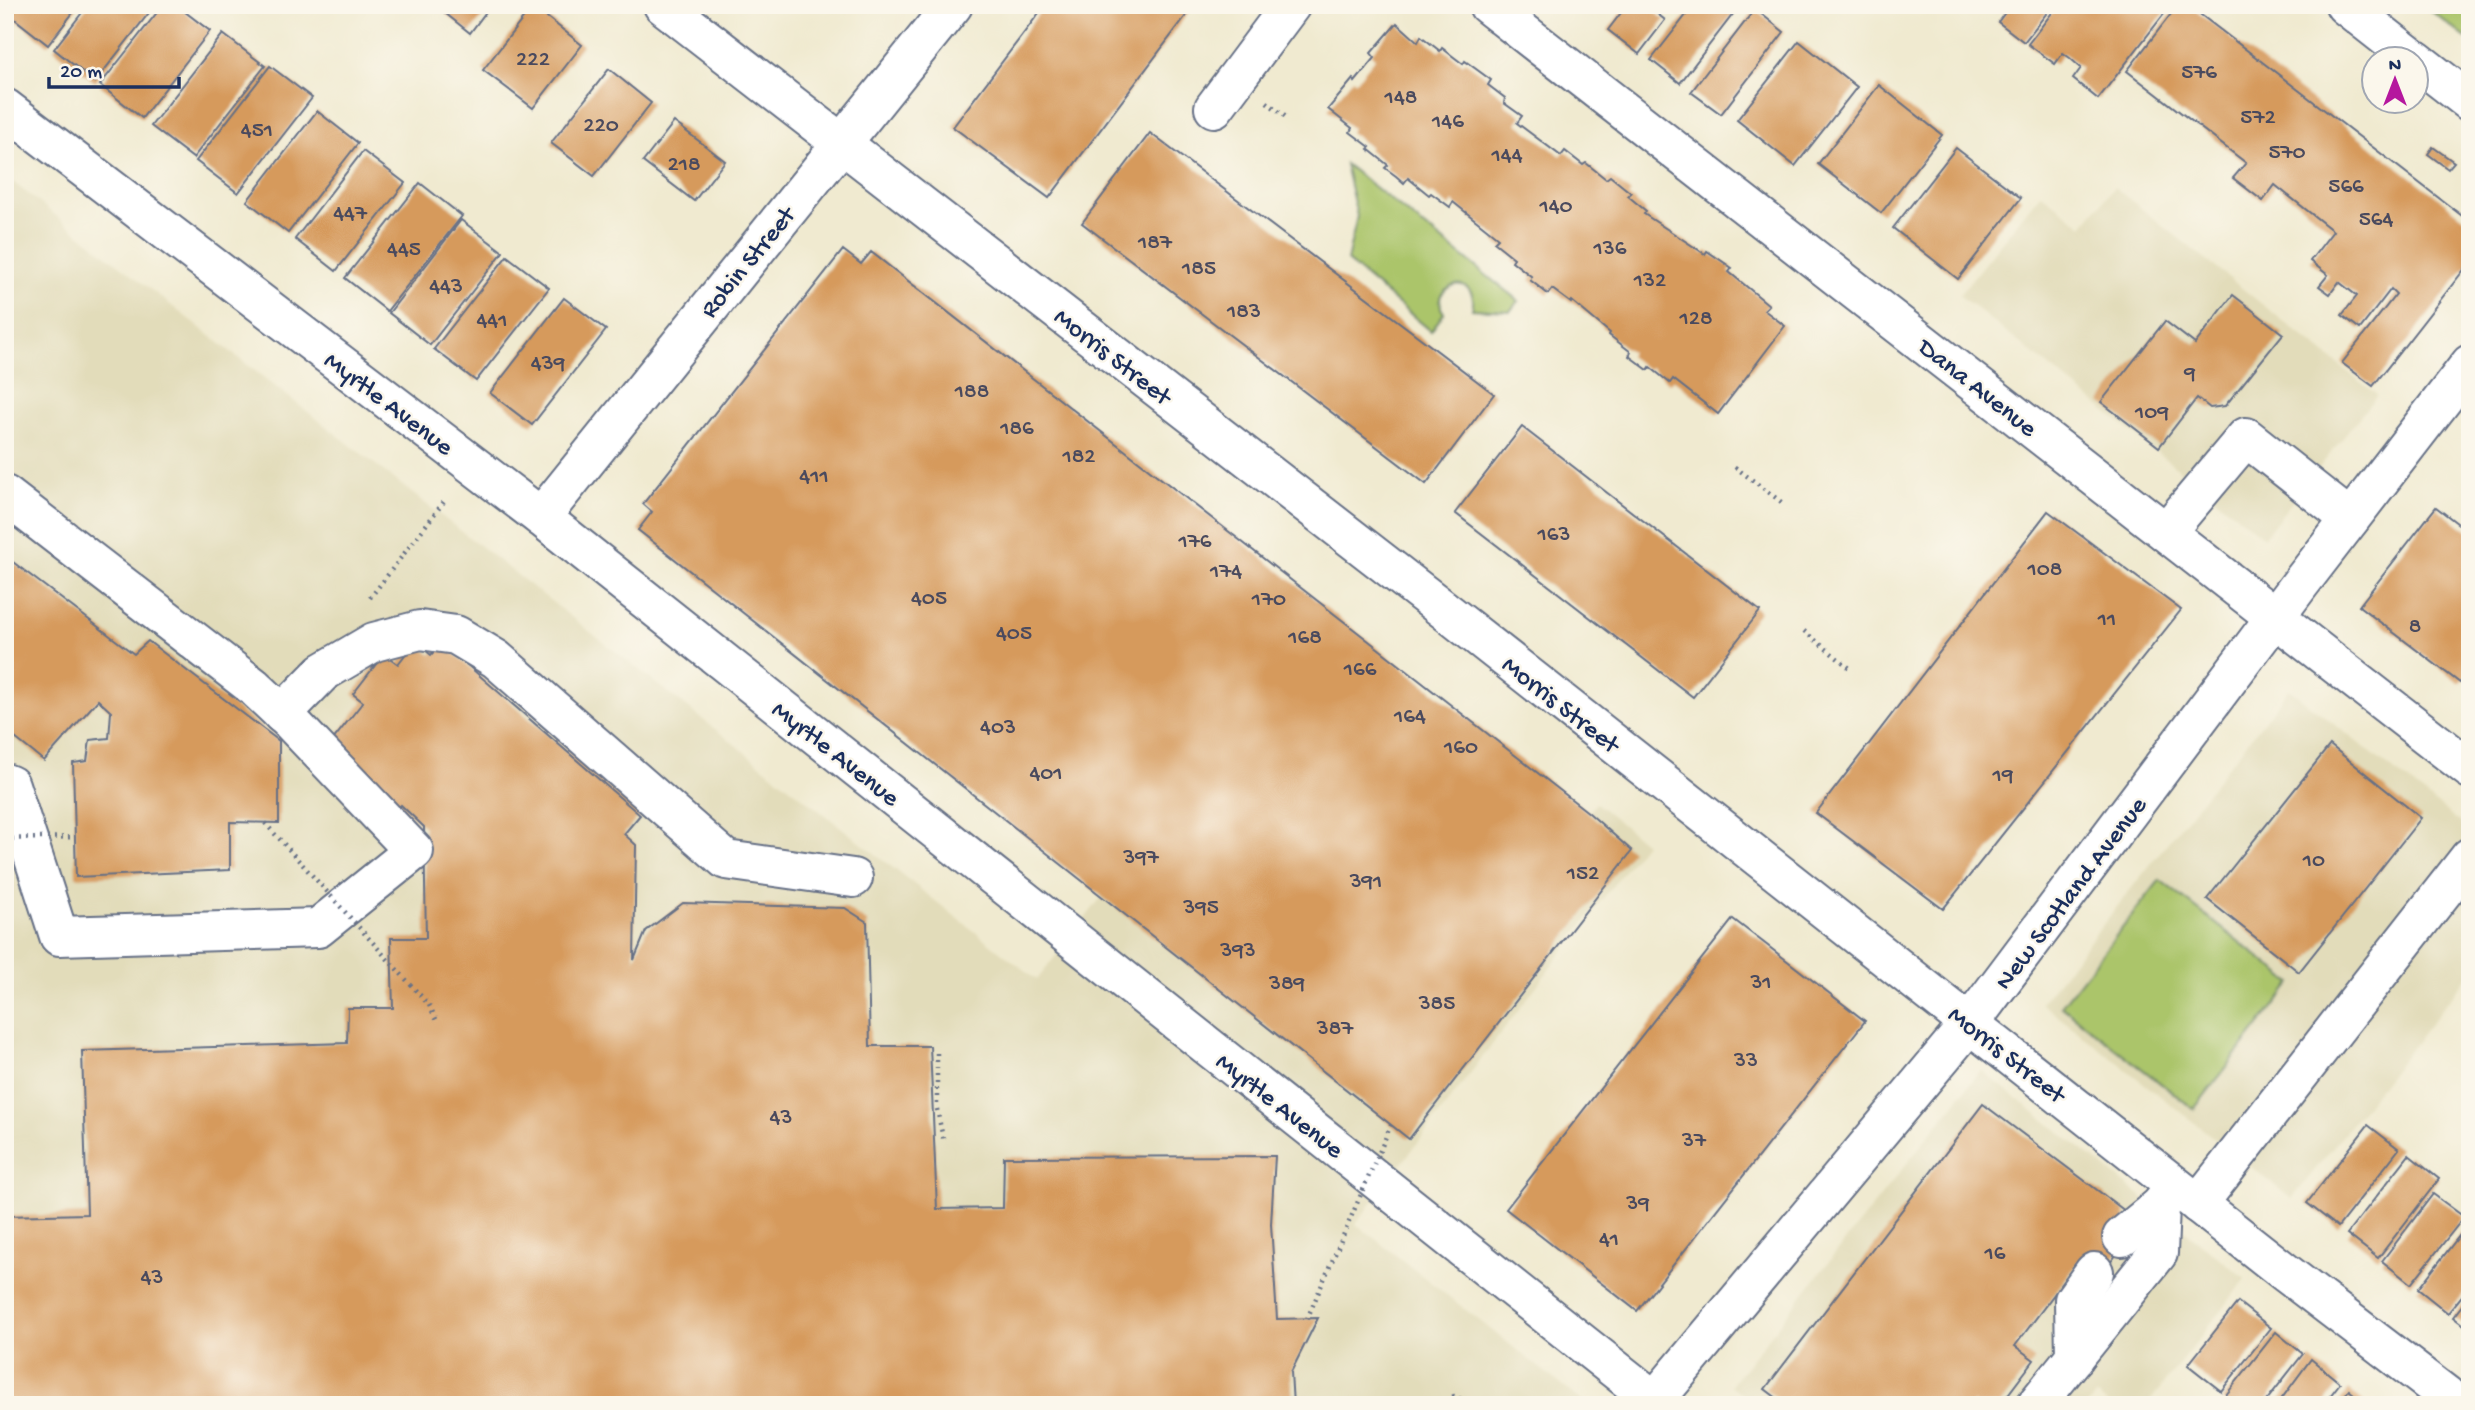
<svg xmlns="http://www.w3.org/2000/svg" width="2475" height="1410" viewBox="0 0 2475 1410" font-family="'Gochi Hand',sans-serif">
	<style>
		.built { fill: #e2dcba }
		.green { fill: #abc56b; stroke: #637a64; stroke-width: 2 }
		.building { fill: #d69a5c }
		.lines { fill: none; stroke-linecap: round; stroke-linejoin: round }
		.minor-casing { stroke: #667086; stroke-width: 42 }
		.major-casing { stroke: #667086; stroke-width: 42 }
		.path { stroke: #667086; stroke-width: 4.5; stroke-dasharray: 2 5; stroke-linecap: butt }
		.minor { stroke: #fff; stroke-width: 38 }
		.major { stroke: #fff; stroke-width: 38 }
		.path-bridge { stroke: #667086; stroke-width: 4.5; stroke-dasharray: 2 5; stroke-linecap: butt }
		.labels { text-anchor: middle; stroke-width: 5; stroke-linejoin: round; paint-order: stroke }
		.number-label { font-size: 23px; fill: #4a4a5e }
		.street-label { font-size: 26px; fill: #1b2f5e; stroke: #fbf7ec }
	</style>
	<rect width="100%" height="100%" fill="#fbf7ec"/>
	<filter id="ink" filterUnits="userSpaceOnUse"><feTurbulence type="fractalNoise" baseFrequency=".0143" numOctaves="2"/><feDisplacementMap in="SourceGraphic" scale="14" xChannelSelector="R" yChannelSelector="G"/><feConvolveMatrix kernelMatrix="1 2 1 2 8 2 1 2 1" color-interpolation-filters="sRGB"/></filter>
	<filter id="wash" filterUnits="userSpaceOnUse"><feTurbulence type="fractalNoise" baseFrequency=".00686" numOctaves="4" result="noise"/><feDisplacementMap in="SourceGraphic" scale="28" xChannelSelector="R" yChannelSelector="G"/><feGaussianBlur stdDeviation="1.57" result="paint"/><feColorMatrix in="noise" values="0 0 0 0 0 0 0 0 0 0 0 0 0 0 0 0 0 1.4 0 .05"/><feComposite in="paint" operator="in"/></filter>
	<g filter="url(#wash)">
		<rect width="100%" height="100%" fill="#f0ead0"/>
		<g class="built">
			<path d="M5,176L1037,980L1288,658L1553,859L1596,803L1645,843L1356,1224L1587,1405H5Z"/>
			<path d="M2114,187L2377,395L2264,537L1959,295L2041,193L2083,226Z"/>
			<path d="M2289,689L2470,830V973L2292,1199L2041,1003Z"/>
			<path d="M1981,1070L2246,1279L2147,1405H2109L2096,1395L2088,1405H1756L1731,1385Z"/>
		</g>
		<g class="green">
			<path d="M2423,5H2470V41Z"/>
			<path d="M1345,164L1519,301L1510,311L1472,309C1479,284 1452,275 1440,297L1441,308L1444,313L1431,331L1347,261L1357,216Z"/>
			<path d="M2160,880L2292,983L2194,1109L2061,1006Z"/>
		</g>
		<g id="blocks">
			<g class="building">
				<path d="M12,5H79L48,45L6,12Z"/>
				<path d="M88,5H155L95,82L54,49Z"/>
				<path d="M163,5H176L210,31L142,118L100,85Z"/>
				<path d="M435,5H491L470,33Z"/>
				<path d="M1045,5H1194L1049,198L953,127Z"/>
				<path d="M1627,5H1646L1665,20L1639,54L1608,30Z"/>
				<path d="M1694,5H1740L1680,83L1651,60Z"/>
				<path d="M2001,5H2053L2024,42L1998,22L2007,10Z"/>
				<path d="M2058,5H2171L2098,99L2073,79L2081,68L2070,58L2063,53L2055,64L2028,44Z"/>
				<path d="M2178,5H2188L2470,222V262L2373,386L2342,363L2396,294L2391,289L2360,329L2342,315L2357,296L2339,282L2330,294L2319,286L2328,275L2310,261L2333,231L2275,185L2263,201L2233,178L2246,163L2127,71Z"/>
				<path d="M533,6L582,45L533,108L483,70Z"/>
				<path d="M1755,9L1784,32L1721,114L1691,92Z"/>
				<path d="M1397,23L1418,42L1421,36L1440,51L1442,48L1463,64L1465,61L1491,80L1488,85L1505,98L1504,103L1522,116L1517,123L1561,156L1565,151L1583,165L1586,163L1606,179L1610,176L1631,193L1628,196L1646,211L1644,214L1705,254L1707,251L1732,268L1729,272L1769,305L1764,310L1785,326L1718,414L1673,379L1670,383L1650,367L1648,370L1629,356L1631,352L1609,335L1610,333L1572,301L1571,303L1552,289L1548,294L1530,280L1532,277L1512,261L1514,258L1494,242L1498,238L1453,202L1450,207L1431,193L1429,195L1408,178L1404,183L1396,176L1385,168L1388,165L1368,149L1370,147L1350,132L1352,128L1328,109L1353,79L1355,82L1375,58L1371,53Z"/>
				<path d="M223,34L265,66L193,158L151,126Z"/>
				<path d="M1799,41L1857,87L1795,166L1737,120Z"/>
				<path d="M270,66L312,98L238,193L196,161Z"/>
				<path d="M609,69L651,103L594,176L551,143Z"/>
				<path d="M1879,85L1942,135L1881,213L1818,164Z"/>
				<path d="M317,111L358,143L288,233L247,201Z"/>
				<path d="M674,122L725,161L694,201L643,162Z"/>
				<path d="M1150,133L1494,394L1426,484L1082,223Z"/>
				<path d="M2433,147L2454,162L2448,169L2428,154Z"/>
				<path d="M1956,148L2021,198L1958,279L1893,228Z"/>
				<path d="M363,151L405,183L336,271L295,239Z"/>
				<path d="M420,183L462,216L387,311L345,278Z"/>
				<path d="M461,220L503,252L430,345L389,313Z"/>
				<path d="M843,250L861,264L871,252L1589,813L1632,851L1409,1139L638,530L652,512L643,504Z"/>
				<path d="M507,256L549,288L476,381L434,349Z"/>
				<path d="M2233,295L2283,334L2225,406L2210,408L2197,398L2159,447L2101,402L2165,321L2195,344Z"/>
				<path d="M564,298L606,330L532,425L490,393Z"/>
				<path d="M1522,427L1760,611L1693,697L1455,513Z"/>
				<path d="M2436,507L2470,533V671L2460,683L2359,606Z"/>
				<path d="M2048,511L2181,610L1943,909L1816,813Z"/>
				<path d="M5,556L134,654L148,641L279,741V823L230,822V870L76,877L73,763L87,761L90,740L109,738L111,712L98,700L44,761L5,730Z"/>
				<path d="M415,642L431,655L442,643L640,815L624,834L636,845L634,960L646,931L683,903L845,908L867,922L870,1046H930L937,1209L1003,1208L1004,1157L1275,1156L1271,1224L1277,1319L1318,1318L1291,1372L1293,1405H5V1216L87,1214L82,1051L347,1043L348,1008H393L391,938H426L424,827L401,805L392,815L347,770L355,761L333,740L363,702L353,694L384,654L398,664Z"/>
				<path d="M2330,745L2421,818L2299,972L2207,899Z"/>
				<path d="M1733,919L1865,1021L1637,1311L1506,1209Z"/>
				<path d="M1983,1104L2125,1211L2127,1241L2099,1277L2079,1261L2015,1346L2034,1360L2000,1405H1976L1973,1402L1971,1405H1786L1765,1389Z"/>
				<path d="M2368,1125L2399,1149L2338,1227L2307,1203Z"/>
				<path d="M2409,1155L2439,1179L2378,1258L2347,1234Z"/>
				<path d="M2433,1194L2464,1217L2411,1284L2382,1261Z"/>
				<path d="M2470,1222V1286L2448,1313L2418,1289Z"/>
				<path d="M2470,1295V1330L2453,1317Z"/>
				<path d="M2238,1302L2271,1328L2221,1391L2188,1365Z"/>
				<path d="M2276,1332L2303,1354L2263,1405H2229L2222,1400Z"/>
				<path d="M2311,1359L2340,1383L2323,1405H2277Z"/>
				<path d="M2349,1390L2367,1405H2337Z"/>
			</g>
		</g>
	</g>
	<g filter="url(#ink)">
		<use href="#blocks" fill-opacity="0" stroke="#667086" stroke-width="2"/>
		<g class="lines">
			<g class="minor-casing">
				<g id="minor">
					<path d="M663,5L1452,616L2286,1273L2459,1405"/>
					<path d="M1488,5L2470,769"/>
					<path d="M5,108L541,517L1660,1405"/>
					<path d="M1214,108L1291,5"/>
					<path d="M5,495L254,687L289,720L414,851L318,928L59,936L10,785L5,783"/>
					<path d="M541,517L953,5"/>
					<path d="M2166,532L2246,437L2350,519"/>
					<path d="M282,714L323,672L374,642L420,630L456,635L496,659L726,860L853,878"/>
					<path d="M2198,1204L2470,857"/>
					<path d="M2122,1237L2160,1206L2170,1193"/>
					<path d="M2075,1357L2074,1300L2094,1272"/>
					<path d="M1651,1405L1970,1023L2300,584L2470,364"/>
					<path d="M2036,1405L2158,1253L2160,1206"/>
				</g>
			</g>
			<g class="major-casing">
				<g id="major">
					<path d="M2345,5L2415,60"/>
					<path d="M2416,60L2470,102"/>
				</g>
			</g>
			<g class="path">
				<path d="M1267,102L1287,118"/>
				<path d="M1735,467L1784,504"/>
				<path d="M370,598L446,499"/>
				<path d="M1804,631L1851,669"/>
				<path d="M937,1053V1109L944,1143"/>
				<path d="M1433,1405L1454,1396L1475,1405"/>
			</g>
			<use href="#minor" class="minor"/>
			<use href="#major" class="major"/>
			<g class="path-bridge">
				<path d="M265,823L429,1005L437,1021"/>
				<path d="M5,839L75,837"/>
				<path d="M1307,1319L1391,1125"/>
			</g>
		</g>
	</g>
	<g class="labels">
		<g class="number-label">
			<text x="533" y="65">222</text>
			<text x="2199" y="78">576</text>
			<text x="1401" y="103">148</text>
			<text x="2258" y="123">572</text>
			<text x="1448" y="127">146</text>
			<text x="601" y="131">220</text>
			<text x="257" y="136">451</text>
			<text x="2287" y="158">570</text>
			<text x="1507" y="161">144</text>
			<text x="684" y="170">218</text>
			<text x="2346" y="192">566</text>
			<text x="1556" y="212">140</text>
			<text x="350" y="219">447</text>
			<text x="2376" y="225">564</text>
			<text x="1155" y="248">187</text>
			<text x="1610" y="254">136</text>
			<text x="404" y="255">445</text>
			<text x="1199" y="274">185</text>
			<text x="1650" y="286">132</text>
			<text x="446" y="292">443</text>
			<text x="1244" y="317">183</text>
			<text x="1696" y="324">128</text>
			<text x="492" y="326">441</text>
			<text x="548" y="369">439</text>
			<text x="2190" y="379">9</text>
			<text x="972" y="397">188</text>
			<text x="2152" y="418">109</text>
			<text x="1017" y="434">186</text>
			<text x="1079" y="462">182</text>
			<text x="814" y="482">411</text>
			<text x="1554" y="540">163</text>
			<text x="1195" y="547">176</text>
			<text x="2045" y="575">108</text>
			<text x="1226" y="577">174</text>
			<text x="929" y="604">405</text>
			<text x="1269" y="605">170</text>
			<text x="2107" y="625">11</text>
			<text x="2415" y="632">8</text>
			<text x="1014" y="639">405</text>
			<text x="1305" y="643">168</text>
			<text x="1360" y="675">166</text>
			<text x="1410" y="722">164</text>
			<text x="998" y="733">403</text>
			<text x="1461" y="753">160</text>
			<text x="1046" y="779">401</text>
			<text x="2003" y="781">19</text>
			<text x="1141" y="863">397</text>
			<text x="2314" y="866">10</text>
			<text x="1583" y="879">152</text>
			<text x="1366" y="887">391</text>
			<text x="1201" y="913">395</text>
			<text x="1238" y="956">393</text>
			<text x="1761" y="988">31</text>
			<text x="1287" y="989">389</text>
			<text x="1437" y="1009">385</text>
			<text x="1335" y="1034">387</text>
			<text x="1746" y="1066">33</text>
			<text x="781" y="1123">43</text>
			<text x="1694" y="1146">37</text>
			<text x="1638" y="1209">39</text>
			<text x="1609" y="1245">41</text>
			<text x="1995" y="1259">16</text>
			<text x="152" y="1283">43</text>
		</g>
		<g class="street-label">
			<text transform="translate(746 261) rotate(-51)" y="9">Robin Street</text>
			<text transform="translate(1114 355) rotate(38)" y="9">Morris Street</text>
			<text transform="translate(1979 386) rotate(38)" y="9">Dana Avenue</text>
			<text transform="translate(390 402) rotate(37)" y="9">Myrtle Avenue</text>
			<text transform="translate(1562 703) rotate(38)" y="9">Morris Street</text>
			<text transform="translate(837 752) rotate(38)" y="9">Myrtle Avenue</text>
			<text transform="translate(2069 892) rotate(-53)" y="9">New Scotland Avenue</text>
			<text transform="translate(2008 1053) rotate(38)" y="9">Morris Street</text>
			<text transform="translate(1281 1104) rotate(38)" y="9">Myrtle Avenue</text>
		</g>
	</g>
	<rect width="2475" height="1410" fill="none" stroke="#fbf7ec" stroke-width="28"/>
	<g transform="translate(2395 80)"><circle r="33" fill="#fbf7ec" stroke="#a1a7b3" stroke-width="2"/>
	<path d="M0-5L12 26L0 18L-12 26Z" fill="#b5179e"/>
	<text y="-10" font-size="19" font-weight="bold" text-anchor="middle" fill="#1b2f5e">N</text>
	</g>
	<path d="M49 77v10h130v-10" fill="none" stroke="#1b2f5e" stroke-width="3.5"/>
	<text x="60" y="77" font-size="21" fill="#1b2f5e" stroke="#fbf7ec" stroke-width="5" paint-order="stroke">20 m</text>
</svg>
